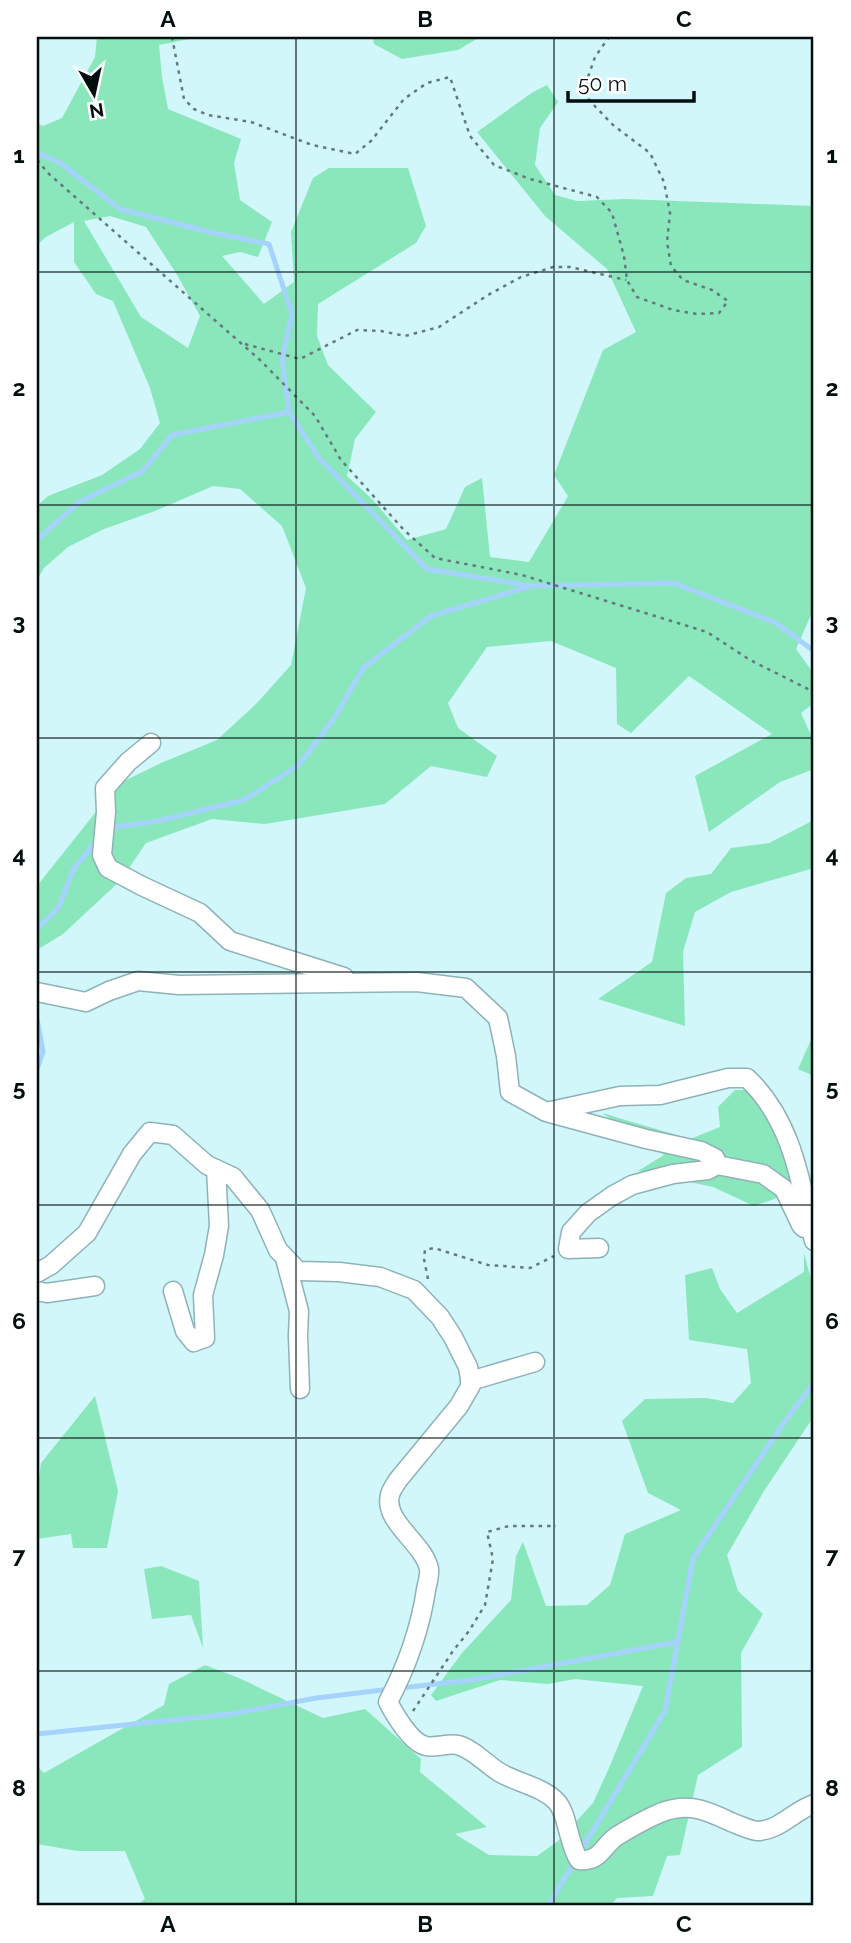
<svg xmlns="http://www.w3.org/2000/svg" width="851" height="1943" viewBox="0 0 851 1943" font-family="Raleway,sans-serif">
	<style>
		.green { fill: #8ae7bc; fill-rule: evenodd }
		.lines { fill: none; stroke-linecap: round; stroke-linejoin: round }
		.stream { stroke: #a6d3fd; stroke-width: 5 }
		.minor-casing { stroke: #8eb2b7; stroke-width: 21 }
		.path { stroke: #637a7d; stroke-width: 2.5; stroke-dasharray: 3.5 5; stroke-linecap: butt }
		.minor { stroke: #fff; stroke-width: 18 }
		.grid { fill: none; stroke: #030e0f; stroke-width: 2; stroke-opacity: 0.55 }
		.neatline { fill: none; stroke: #030e0f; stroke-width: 2.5 }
		.grid-label { font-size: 23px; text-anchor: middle; font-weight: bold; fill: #030e0f }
	</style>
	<rect width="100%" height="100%" fill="#d1f7fb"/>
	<g class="green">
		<path d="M97,37H199L159,45L162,77L168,109L241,139L234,163L240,200L272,222L258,257L240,252L222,256L264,304L294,282L291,232L313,178L329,168H408L426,226L416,243L318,304L317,336L328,365L376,412L355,439L347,476L372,499L407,540L446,529L465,487L482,478L490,557L529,562L568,496L554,475L603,350L636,332L607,269L545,216L477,132L533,92L547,85L558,102L540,128L535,165L555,195L577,201L625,199L814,206V608L796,649L814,674V703L801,713L814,742V769L780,782L709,832L695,776L772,734L689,676L631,733L617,724L616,668L551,641L487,647L448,703L458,728L497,756L487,777L431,766L385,804L265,824L212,819L146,843L120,881L63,934L37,950V886L118,784L161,763L217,740L257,703L291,665L306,588L282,526L240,489L213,486L155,511L104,529L68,547L44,568L37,580V506L48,496L102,475L140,449L160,423L150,388L113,301L96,294L74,262V222L46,237L37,245V123L43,126L62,118L95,57ZM110,216L146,227L176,273L200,316L188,348L141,317L84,221Z"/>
		<path d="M373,37H480L458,50L402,59L374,44Z"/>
		<path d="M814,820V868L731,892L695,912L683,952L685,1026L598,999L652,962L666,893L686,878L711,874L731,848L769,843Z"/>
		<path d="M814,1033V1076L798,1069Z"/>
		<path d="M735,1090H745L773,1119L797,1191L754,1206L713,1187L638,1171L664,1155L602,1113L690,1139L720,1127L718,1107Z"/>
		<path d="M804,1253L814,1291V1416L764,1491L727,1555L738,1591L763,1614L741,1653L742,1747L698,1775L680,1855L667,1856L653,1896L617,1898L610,1906H136L145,1899L125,1851H77L37,1844V1766L44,1773L164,1705L169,1684L205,1665L239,1678L323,1718L365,1709L421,1759L420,1772L487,1827L455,1834L489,1855L537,1856L558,1841L593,1803L609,1768L643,1686L575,1679L548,1684L500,1680L436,1701L431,1695L462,1653L511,1600L516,1556L523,1542L546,1606L587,1605L610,1585L625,1534L681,1510L648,1493L622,1421L645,1399L707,1398L733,1403L751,1383L747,1349L689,1340L685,1275L712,1268L720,1289L737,1313L804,1272Z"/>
		<path d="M95,1396L118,1491L107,1548H73L71,1534L37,1539V1487L38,1486L41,1463Z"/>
		<path d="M161,1566L199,1581L203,1648L191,1615L152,1619L144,1569Z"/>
	</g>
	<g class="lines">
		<g class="stream">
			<path d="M37,153L59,162L120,209L214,233L269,244L292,314L282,359L289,412L319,458L427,569L531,586L674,583L776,623L814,651"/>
			<path d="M37,540L79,502L143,471L172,435L289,412"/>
			<path d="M108,828L158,821L244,800L299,765L335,717L363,668L431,616L528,587"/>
			<path d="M37,929L59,907L73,870L97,840"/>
			<path d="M37,1019L43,1052L37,1069"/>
			<path d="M401,1688L471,1680L678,1642"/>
			<path d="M37,1734L231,1714L316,1698L391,1689"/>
			<path d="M580,1852L665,1711L693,1558L785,1421L814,1383"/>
			<path d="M548,1906L575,1861"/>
		</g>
		<g class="minor-casing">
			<g id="minor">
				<path d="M151,743L128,762L105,788L106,812L102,855L108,868L142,886L200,913L230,941L344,977"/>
				<path d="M37,992L86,1002L109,991L138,981L179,985L417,982L466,988L498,1018L506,1056L510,1092L546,1112L620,1096L660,1095L728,1078H747C793,1121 801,1184 814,1241"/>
				<path d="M550,1113L646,1139L701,1151L715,1158L717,1165L708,1170L673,1174L632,1185L612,1196L588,1213L571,1232L568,1249L599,1248"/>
				<path d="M717,1165L763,1174L784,1189L801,1225L804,1228"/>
				<path d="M286,1262L299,1311L298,1336L300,1389"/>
				<path d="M37,1273L51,1265L87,1233L132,1154L150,1132L173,1135L207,1165L233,1177L260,1210L278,1250L298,1271L339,1272L380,1277L414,1290L440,1317L453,1337L468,1367L471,1385L459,1406L398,1480C395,1485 391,1490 390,1495C383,1522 424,1543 429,1569C430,1575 427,1584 426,1590C420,1630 407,1666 388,1702C395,1715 411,1743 426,1746C436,1748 448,1743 458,1745C473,1749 486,1764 499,1772C517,1783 541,1786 556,1801C568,1813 568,1844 579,1860C601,1862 602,1846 617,1836C630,1828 646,1819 660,1813C688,1802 706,1810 731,1822C739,1825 749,1830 757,1831C779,1831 795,1810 814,1804"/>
				<path d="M37,1291L47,1293L95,1286"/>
				<path d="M173,1291L185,1331L194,1342L205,1338L203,1295L214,1255L219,1226L216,1169"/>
				<path d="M470,1381L535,1362"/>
			</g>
		</g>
		<g class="path">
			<path d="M172,37L184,99L194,109L208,115L251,122L312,145L355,154L371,141L404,99L427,83L450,77L470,136L494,165L530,179L597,197L612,213L624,256L627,280L637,297L673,310L697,314L719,313L728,301L712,290L683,280L671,266L667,242L670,213L664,182L650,153L613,125L589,100L587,80L595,57L609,37"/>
			<path d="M37,160L49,174L260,360L315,416L341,460L404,530L435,558L522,575L707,632L750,660L814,692"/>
			<path d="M245,344L300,359L357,330L381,331L405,336L439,327L488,295L521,277L553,267H570L626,280"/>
			<path d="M428,1279L424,1259L425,1250L434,1248L488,1265L530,1268L554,1256"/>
			<path d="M413,1711L453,1651L469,1631L485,1605L493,1559L487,1532L509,1526H556"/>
		</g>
		<use href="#minor" class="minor"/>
	</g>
	<path class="grid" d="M296,37V1906M554,37V1906M37,272H814M37,505H814M37,738H814M37,972H814M37,1205H814M37,1438H814M37,1671H814"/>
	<rect width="851" height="1943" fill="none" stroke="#ffffff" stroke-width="77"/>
	<g transform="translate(94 94) rotate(171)" stroke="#ffffff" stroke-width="5" paint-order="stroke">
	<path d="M0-5L12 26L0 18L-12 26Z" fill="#030e0f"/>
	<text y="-10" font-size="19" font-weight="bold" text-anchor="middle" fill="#030e0f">N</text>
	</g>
	<path d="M568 91v10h126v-10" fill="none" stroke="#030e0f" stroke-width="3.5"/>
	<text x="578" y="91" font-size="21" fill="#030e0f" stroke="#ffffff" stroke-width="5" paint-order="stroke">50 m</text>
	<rect x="38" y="38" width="774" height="1866" class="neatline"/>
	<g class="grid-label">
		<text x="168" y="27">A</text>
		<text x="425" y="27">B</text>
		<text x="684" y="27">C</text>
		<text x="19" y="163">1</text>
		<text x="832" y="163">1</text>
		<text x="19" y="396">2</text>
		<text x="832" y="396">2</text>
		<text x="19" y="630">3</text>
		<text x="832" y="630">3</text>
		<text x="19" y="863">4</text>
		<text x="832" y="863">4</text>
		<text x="19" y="1096">5</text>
		<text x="832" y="1096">5</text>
		<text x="19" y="1329">6</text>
		<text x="832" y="1329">6</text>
		<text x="19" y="1563">7</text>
		<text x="832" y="1563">7</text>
		<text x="19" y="1796">8</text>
		<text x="832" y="1796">8</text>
		<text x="168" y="1932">A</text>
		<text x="425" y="1932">B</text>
		<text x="684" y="1932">C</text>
	</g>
</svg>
